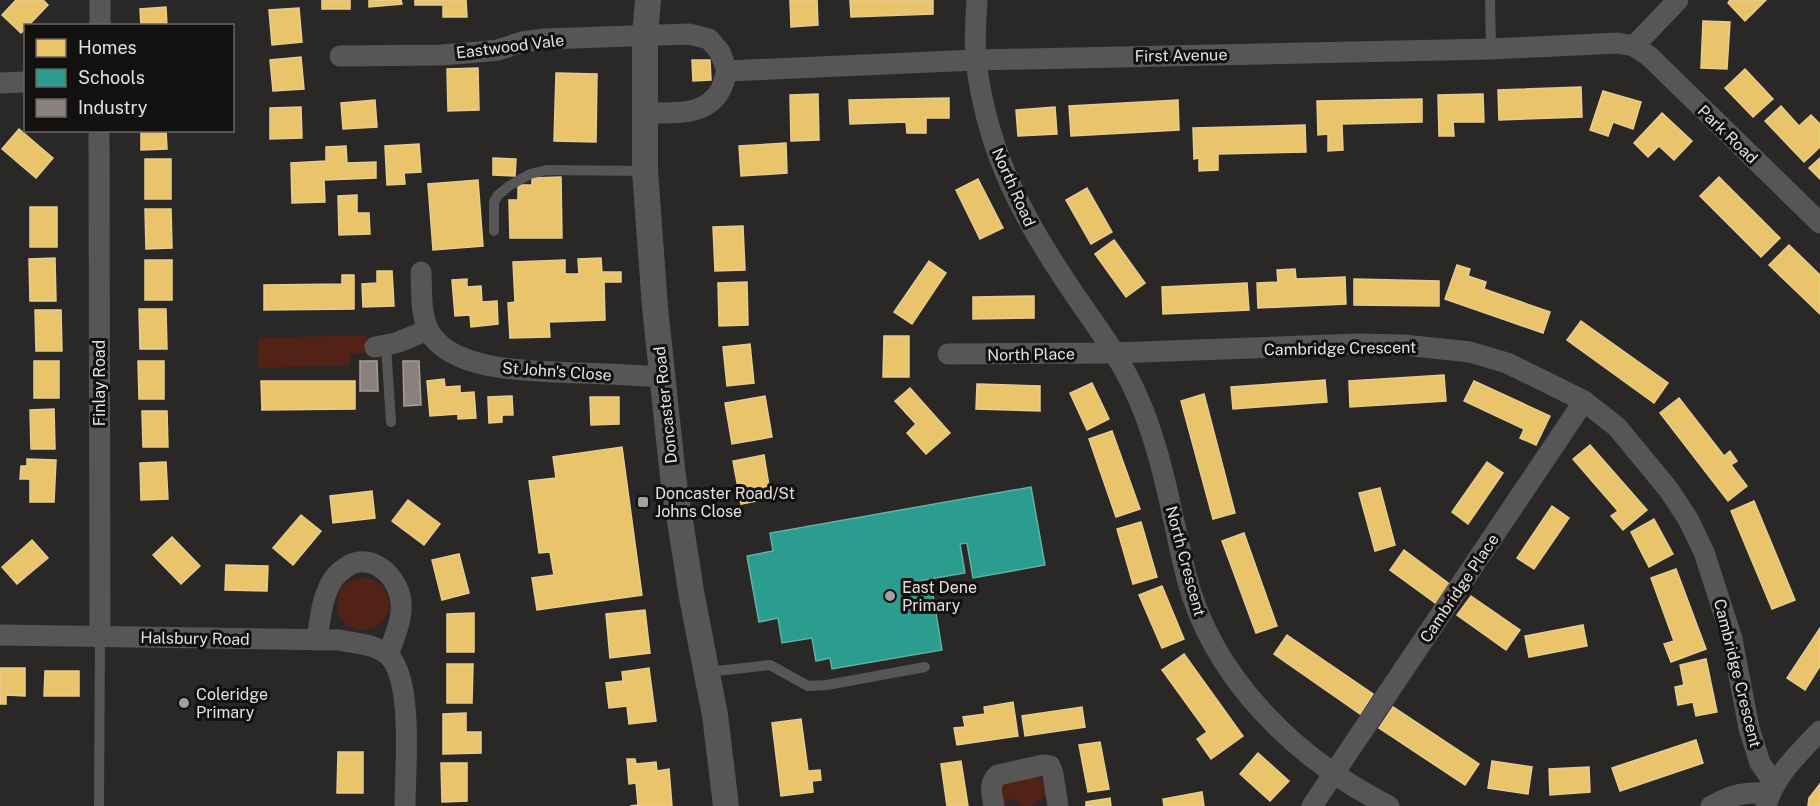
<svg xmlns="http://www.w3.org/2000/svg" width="1820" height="806" viewBox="0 0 1820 806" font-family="'Public Sans',sans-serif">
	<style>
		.green { fill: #532216 }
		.homes { fill: #e9c46a; stroke: #e7cc8d; stroke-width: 1.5 }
		.schools { fill: #2a9d8f; stroke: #62b1a7; stroke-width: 1.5 }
		.industry { fill: #8a817c; stroke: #a59e9a; stroke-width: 1.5 }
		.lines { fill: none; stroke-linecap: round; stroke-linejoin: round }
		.service { stroke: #575656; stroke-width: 10 }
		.minor { stroke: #575656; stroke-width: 21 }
		.tertiary { stroke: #575656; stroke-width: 26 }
		.poi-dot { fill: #a2a09f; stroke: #121110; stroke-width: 2 }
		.labels { text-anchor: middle; stroke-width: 6; stroke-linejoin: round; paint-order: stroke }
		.street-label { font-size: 16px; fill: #e3e0df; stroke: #121110 }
		.poi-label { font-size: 16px; fill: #e3e0df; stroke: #121110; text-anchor: start }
	</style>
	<rect width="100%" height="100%" fill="#2a2827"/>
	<g class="green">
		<path d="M367,335L366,352L350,355V365L258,368L259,338Z"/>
		<circle cx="363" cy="604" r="26"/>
		<path d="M1036,776L1044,782L1048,795L1032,804V806H1021L1015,798L1002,804C998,775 1013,778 1036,776Z"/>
	</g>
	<g class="homes">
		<path d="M16,0H43L48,5L28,26H26V28L21,33L2,15Z"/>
		<rect x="322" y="0" width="28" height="9"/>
		<path d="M369,0H401L402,4L369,7Z"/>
		<path d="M415,0H466L467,17H443V5H415Z"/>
		<path d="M790,0H817L818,25L791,27Z"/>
		<path d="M850,0H933V14L851,17Z"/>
		<path d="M1730,0H1766L1745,21L1728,3Z"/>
		<path d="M166,7L167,26H141L140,9Z"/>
		<path d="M299,8L302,42L272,45L269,10Z"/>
		<path d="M1703,21L1730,22L1727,69L1701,68Z"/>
		<path d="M301,57L304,89L273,91L270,60Z"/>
		<path d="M692,60H710L711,80L693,81Z"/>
		<path d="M478,68L479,110L448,111L447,69Z"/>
		<path d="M1745,69L1773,99L1753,117L1725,88Z"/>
		<path d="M556,73L597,74L596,142L554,141Z"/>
		<path d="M1581,87L1582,117L1499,120L1498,90Z"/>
		<path d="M1603,91L1641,102L1633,129L1613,122L1608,136L1590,130Z"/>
		<path d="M818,94L819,140L791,141L790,95Z"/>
		<path d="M1483,94L1484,122H1453L1454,136H1439L1438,95Z"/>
		<path d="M949,98V118H926V133H907L906,122L850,124L849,100Z"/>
		<path d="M1422,99V122L1342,124L1343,150L1328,151V134L1318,135L1317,101Z"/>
		<path d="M375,100L377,127L343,129L341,103Z"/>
		<path d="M1178,100L1179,130L1071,136L1069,106Z"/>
		<path d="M1781,106L1799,126L1811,115L1820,124V147L1804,162L1765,121Z"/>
		<path d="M301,107L302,138L270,139V108Z"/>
		<path d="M1055,107L1057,134L1018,136L1016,110Z"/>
		<path d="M1662,113L1692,141L1674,160L1659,146L1648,157L1634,143Z"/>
		<path d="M1305,125L1306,152L1218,154V170L1199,171V158L1194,159L1193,128Z"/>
		<path d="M19,129L53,158L36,178L2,149Z"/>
		<path d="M141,130H166L167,149L141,150Z"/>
		<path d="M786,143L787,173L741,176L739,146Z"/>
		<path d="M419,144L421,172L404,173L405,184L387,185L385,146Z"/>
		<path d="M346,146L347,163L376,162V178L324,180L325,202L292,203L291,163L326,161V147Z"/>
		<path d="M493,158L516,159L515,176L493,175Z"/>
		<path d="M1820,158V179L1809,168Z"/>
		<rect x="145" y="159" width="26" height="40"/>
		<path d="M561,177L562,238H510L509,200H518V185H532V178Z"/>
		<path d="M1719,177L1780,238L1761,257L1700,196Z"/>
		<path d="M978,179L1003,228L980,239L956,190Z"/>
		<path d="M478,180L483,246L433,250L428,184Z"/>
		<path d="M1087,188L1112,232L1091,244L1066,200Z"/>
		<path d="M357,195V213H369L370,234L339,235L338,196Z"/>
		<rect x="30" y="207" width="27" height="40"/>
		<path d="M145,209H171L172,248L146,249Z"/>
		<path d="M743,226L745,270L715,271L713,227Z"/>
		<path d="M1114,240L1145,283L1126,297L1095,254Z"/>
		<path d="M1789,245L1820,275V314L1769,265Z"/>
		<path d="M55,258L56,301H30L29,259Z"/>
		<path d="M601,258L602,272H621V282H604L605,320L549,322L550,337L510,338L508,303L515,302L513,262L565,260V274H579L578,259Z"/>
		<rect x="145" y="260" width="27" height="40"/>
		<path d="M929,261L946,273L912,324L894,312Z"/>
		<path d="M1457,265L1470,269L1468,276L1486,282L1484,289L1550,312L1543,333L1445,299Z"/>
		<path d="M1295,269L1296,279L1345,277L1346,304L1258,308L1257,283L1278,282L1277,270Z"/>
		<path d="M377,271H392L394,306L363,307L362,284L377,283Z"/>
		<path d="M342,275H354V309L264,310V285L342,284Z"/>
		<path d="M467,279V287L481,286L482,302L497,301L498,324L471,327L470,315L455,316L452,280Z"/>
		<path d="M1354,279L1439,281V306L1354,305Z"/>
		<path d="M747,282L748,325L719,326L718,283Z"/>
		<path d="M1247,283L1249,310L1163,314L1162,287Z"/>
		<path d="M1034,296V318L973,319V297Z"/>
		<path d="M139,309H166L167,349H140Z"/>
		<path d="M35,310H61L62,351H36Z"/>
		<path d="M1581,321L1668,383L1654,403L1567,340Z"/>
		<path d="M884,336H909V377H883Z"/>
		<path d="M750,344L754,383L727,386L723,347Z"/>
		<rect x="34" y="361" width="25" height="37"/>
		<path d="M138,361H164V399H139Z"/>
		<path d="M1444,375L1446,401L1350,407L1349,381Z"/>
		<path d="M444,379L445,387L460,386V393L474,392L476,418L458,419V414L430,416L427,381Z"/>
		<path d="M1325,380L1327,402L1233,409L1231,387Z"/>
		<path d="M261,381H355V409L262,410Z"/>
		<path d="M1474,381L1550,416L1536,445L1520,438L1524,429L1464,401Z"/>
		<path d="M1092,383L1109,419L1087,430L1070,393Z"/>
		<path d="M977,384L1040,386V411L976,409Z"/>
		<path d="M910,388L950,433L926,454L907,433L916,424L895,401Z"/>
		<path d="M1204,394L1235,513L1213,519L1181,401Z"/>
		<path d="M512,396L513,415H502V422L489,423L488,397Z"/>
		<path d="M765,396L772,437L732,444L725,403Z"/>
		<path d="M590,397H619V424L591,425Z"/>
		<path d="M1679,398L1724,456L1730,451L1737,461L1731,465L1747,486L1728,501L1660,413Z"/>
		<path d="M54,409L55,449H31L30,410Z"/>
		<path d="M142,411H167L168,447H143Z"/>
		<path d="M1112,431L1140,509L1116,517L1089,439Z"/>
		<path d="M1590,445L1647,510L1623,530L1611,516L1618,511L1573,459Z"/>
		<path d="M622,447L642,595L537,610L532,578L554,575L550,552L539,553L529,481L556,478L553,457Z"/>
		<path d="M764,455L771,498L741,504L733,461Z"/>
		<path d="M27,459L56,460L54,502H30V479H20L21,466H27Z"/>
		<path d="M166,462L168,499L141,500L140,463Z"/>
		<path d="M1487,462L1503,473L1468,524L1452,512Z"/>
		<path d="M1380,488L1395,545L1375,551L1359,493Z"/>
		<path d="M372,491L375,518L333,523L330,496Z"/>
		<path d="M408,500L440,524L424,545L392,521Z"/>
		<path d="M1754,501L1795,600L1772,609L1731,511Z"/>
		<path d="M1552,506L1569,518L1534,569L1517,558Z"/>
		<path d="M301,515L321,531L293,565L273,548Z"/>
		<path d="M1654,519L1673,554L1649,567L1631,532Z"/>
		<path d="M1141,522L1157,577L1133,584L1117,529Z"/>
		<path d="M1244,533L1277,626L1256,633L1222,541Z"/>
		<path d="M172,537L200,566L181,584L153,555Z"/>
		<path d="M32,540L48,558L17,584L2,567Z"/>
		<path d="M1404,550L1452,586L1438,605L1390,570Z"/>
		<path d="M459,554L469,593L442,600L432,560Z"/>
		<path d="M226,565L268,566L267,591L225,590Z"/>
		<path d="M1676,569L1706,649L1671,662L1664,644L1674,641L1651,578Z"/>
		<path d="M1162,586L1184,639L1162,648L1139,595Z"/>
		<path d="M1471,596L1520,630L1506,650L1457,615Z"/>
		<path d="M645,610L650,653L610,658L606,614Z"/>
		<path d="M474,613V652H447V614Z"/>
		<path d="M1583,625L1587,646L1529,657L1525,636Z"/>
		<path d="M1820,628V666L1805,690L1787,678Z"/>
		<path d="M1287,635L1373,694L1360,714L1274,654Z"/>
		<path d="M1184,654L1243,736L1211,759L1197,739L1207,732L1162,670Z"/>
		<path d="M1706,659L1717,712L1696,716L1693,702L1678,705L1675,687L1684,685L1680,665Z"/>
		<path d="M447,664H473L472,703H447Z"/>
		<path d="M0,668H25V696L6,695V704H0Z"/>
		<path d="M649,668L656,721L629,724L627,706L609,708L606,683L623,681L622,672Z"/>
		<path d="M45,671H79V696H44Z"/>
		<path d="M1013,702L1018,736L957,745L954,728L965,727L963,717L985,714L984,707Z"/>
		<path d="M1082,707L1085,727L1025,736L1022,716Z"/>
		<path d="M1393,707L1479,764L1465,785L1379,728Z"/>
		<path d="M466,713V732H481V753L443,754V714Z"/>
		<path d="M801,719L808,771L820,770L821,780L812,781L813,792L781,796L772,723Z"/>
		<path d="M1696,740L1703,763L1620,791L1612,768Z"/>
		<path d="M1100,742L1109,789L1088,792L1079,745Z"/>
		<path d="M338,752H363V793H337Z"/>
		<path d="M1258,753L1289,781L1270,801L1240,774Z"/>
		<path d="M627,759H635L636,764L656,762L657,771L669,769L672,806H630L638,805L636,783L629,784Z"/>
		<path d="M961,761L968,806H947L941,764Z"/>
		<path d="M1492,761L1532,767L1528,794L1488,788Z"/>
		<path d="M441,763H467V801L442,802Z"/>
		<path d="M1589,767L1590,792L1550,795L1549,769Z"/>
		<path d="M1820,784V806H1808L1809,798Z"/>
		<path d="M1202,792L1204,806H1164L1163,799Z"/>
		<path d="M1110,798L1111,806H1086V802Z"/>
	</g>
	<path class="schools" d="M1031,487L1045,565L973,578L967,543L960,544L965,573L901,584L903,594L932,589L942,650L832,669L830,658L816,661L812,638L782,643L778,618L759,622L747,556L773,551L770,533Z"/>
	<g class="industry">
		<path d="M360,361H377L378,391H360Z"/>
		<path d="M403,361H419L421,405L404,406Z"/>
	</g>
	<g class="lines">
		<g class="service">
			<path d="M1490,0L1491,49"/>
			<path d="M494,231V202L498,195L509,186L530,174L547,170L645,171"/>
			<path d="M386,346L391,422"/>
			<path d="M707,672L770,665L808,686L827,685L925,667"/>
			<path d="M99,806L100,636"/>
		</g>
		<g class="minor">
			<path d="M977,0C976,20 974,41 976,61C986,143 1016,206 1061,274C1085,312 1115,348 1134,389C1162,448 1171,513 1186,575C1212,678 1296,759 1389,806"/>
			<path d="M100,26V0"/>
			<path d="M1634,46L1678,0"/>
			<path d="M340,56L441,55L479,52L498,50L522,42L545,39L689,34L709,39L720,52L727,71C725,76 724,83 721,89C706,118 672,112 644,113"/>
			<path d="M727,71L976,60L1491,49L1618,43L1634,46L1649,56L1820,223"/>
			<path d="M0,83L26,82"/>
			<path d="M99,130L100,636"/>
			<path d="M421,272C422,291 420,314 429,331C451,373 538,371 579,373C606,374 634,375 662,377"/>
			<path d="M375,347L396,343L428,330"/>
			<path d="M948,354L1113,353L1357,344L1404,345L1470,352L1507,363L1548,383L1584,401L1617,427L1669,490L1688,519L1704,552L1732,639L1749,728L1760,763L1775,784"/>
			<path d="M0,635L339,640C353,643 376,644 388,655C414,679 405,771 405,806"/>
			<path d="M317,640C320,619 322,595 334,578C337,574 341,571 345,568C368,551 394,572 400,596C405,616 394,637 388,655"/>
			<path d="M994,806C992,794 988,783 998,775L1043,765L1050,766L1053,774L1058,806"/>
			<path d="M1312,806L1584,401"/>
			<path d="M1711,806C1734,794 1744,792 1770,793"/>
			<path d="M1766,806C1774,776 1799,753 1820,731"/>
		</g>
		<path class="tertiary" d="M648,0L645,35V171L655,307L673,477L692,597L715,715L726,806"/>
	</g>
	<g class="poi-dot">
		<rect x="637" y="496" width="12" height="12" rx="3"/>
		<circle cx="890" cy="596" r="6"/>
		<circle cx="184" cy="703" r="6"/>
	</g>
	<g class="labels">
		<g class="street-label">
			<text transform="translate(510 46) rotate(-7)" y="6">Eastwood Vale</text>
			<text transform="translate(1181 55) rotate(-1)" y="6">First Avenue</text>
			<text transform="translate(1728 134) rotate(44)" y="6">Park Road</text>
			<text transform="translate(1014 187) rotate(66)" y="6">North Road</text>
			<text transform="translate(1340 348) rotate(-1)" y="6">Cambridge Crescent</text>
			<text transform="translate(1031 354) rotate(-1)" y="6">North Place</text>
			<text transform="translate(557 371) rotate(4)" y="6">St John's Close</text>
			<text transform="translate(99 383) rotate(-90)" y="6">Finlay Road</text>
			<text transform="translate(665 405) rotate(-96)" y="6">Doncaster Road</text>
			<text transform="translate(1186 561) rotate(75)" y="6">North Crescent</text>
			<text transform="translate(1459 588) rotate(-56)" y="6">Cambridge Place</text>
			<text transform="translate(195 638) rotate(1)" y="6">Halsbury Road</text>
			<text transform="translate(1738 673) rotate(76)" y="6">Cambridge Crescent</text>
		</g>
		<g class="poi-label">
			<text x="655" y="499">Doncaster Road/St<tspan x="655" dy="18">Johns Close</tspan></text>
			<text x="902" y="593">East Dene<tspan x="902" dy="18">Primary</tspan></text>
			<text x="196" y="700">Coleridge<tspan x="196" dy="18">Primary</tspan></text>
		</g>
	</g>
	<rect x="24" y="24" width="210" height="108" fill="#121110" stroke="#666463" stroke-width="1.5"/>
	<rect x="36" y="39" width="30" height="18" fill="#e9c46a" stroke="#666463" stroke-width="1.5"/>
	<text x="78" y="54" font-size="18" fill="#e3e0df">Homes</text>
	<rect x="36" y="69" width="30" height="18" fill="#2a9d8f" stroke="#666463" stroke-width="1.5"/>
	<text x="78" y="84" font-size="18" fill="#e3e0df">Schools</text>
	<rect x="36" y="99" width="30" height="18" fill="#8a817c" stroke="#666463" stroke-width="1.5"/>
	<text x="78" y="114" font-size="18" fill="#e3e0df">Industry</text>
</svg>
